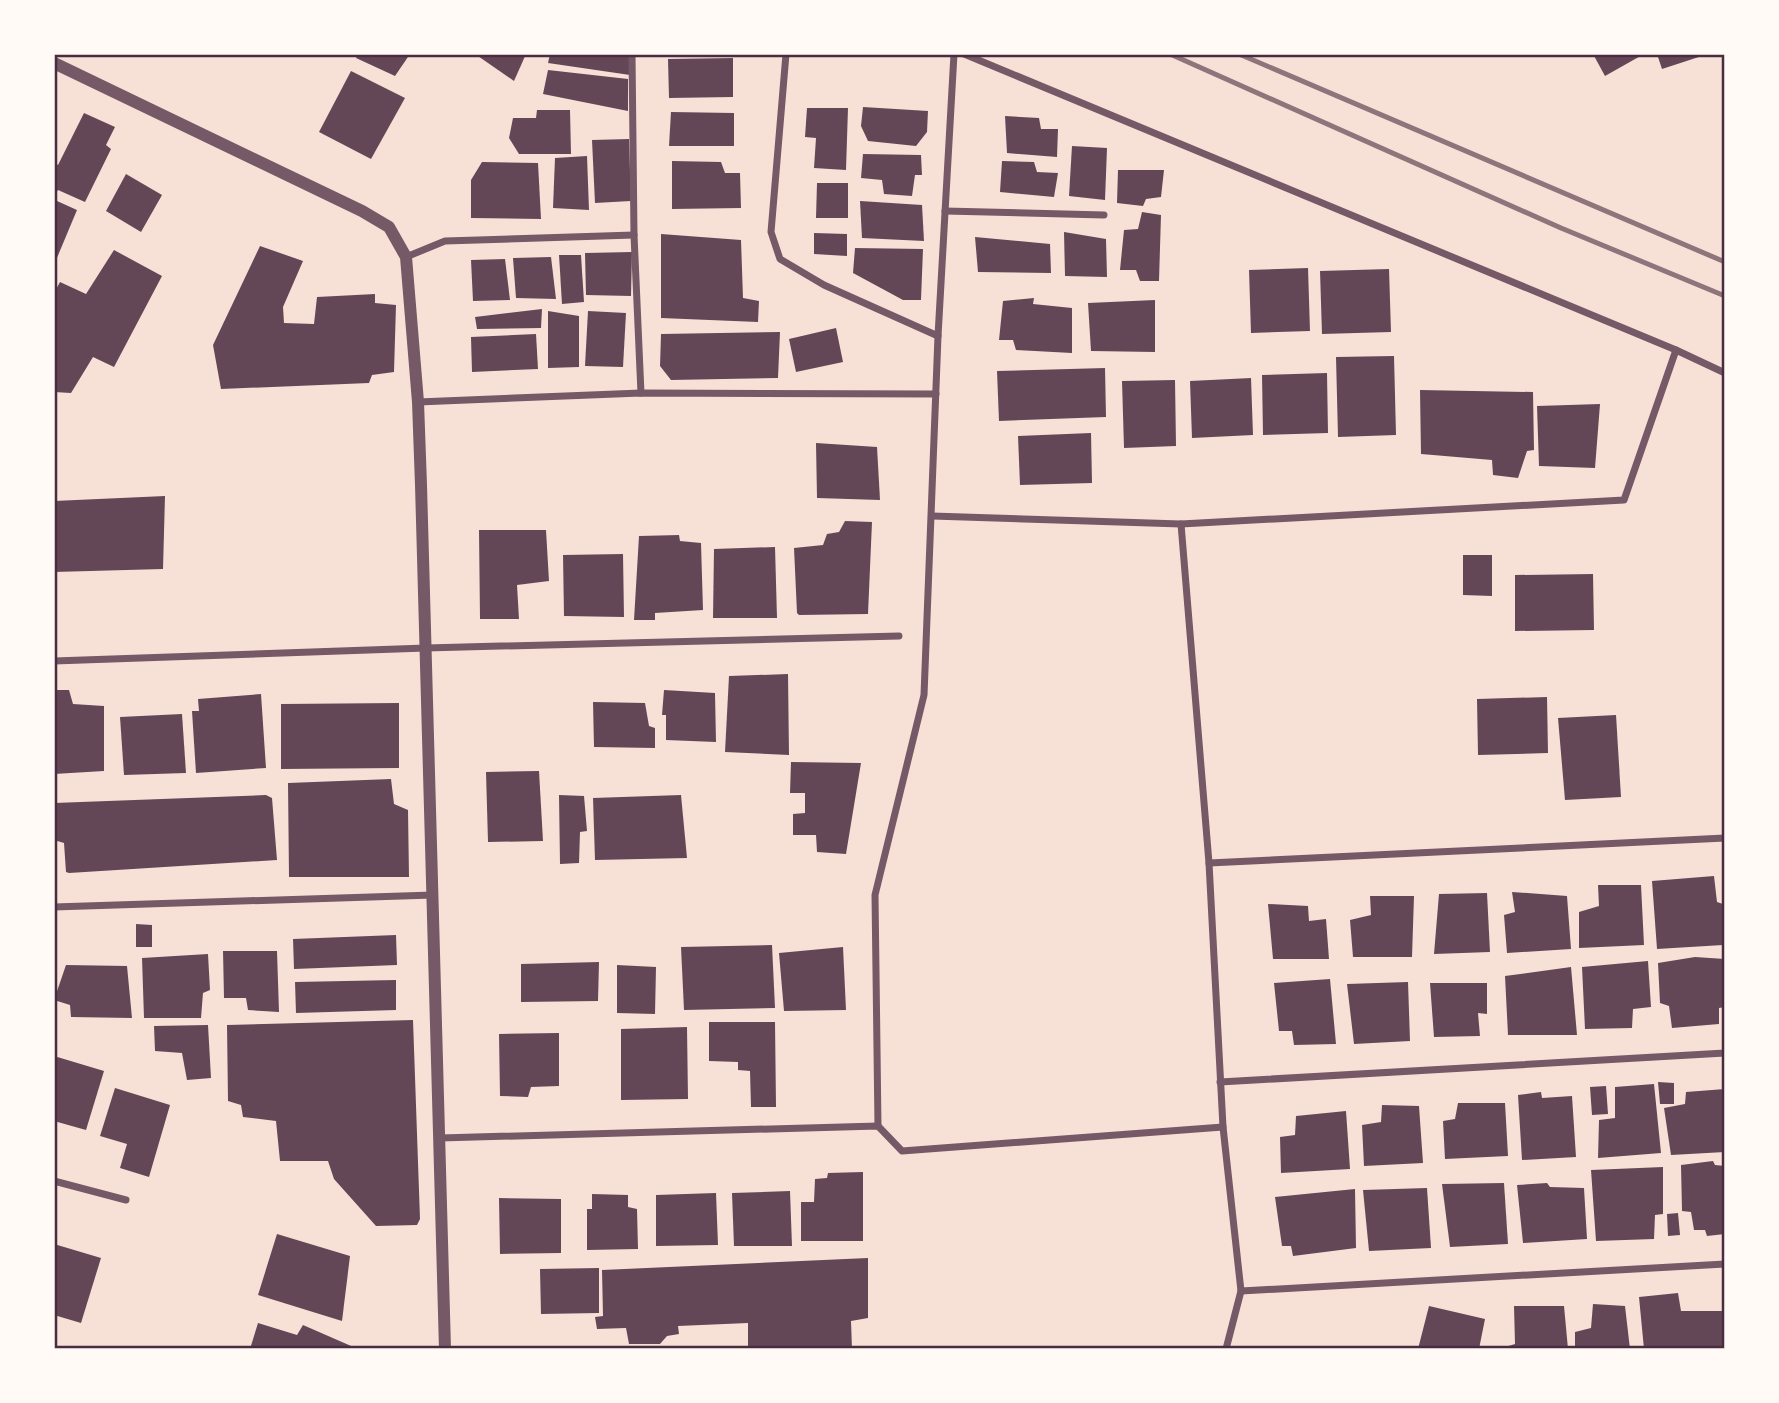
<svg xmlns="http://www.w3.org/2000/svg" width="1779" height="1403" viewBox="0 0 1779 1403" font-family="Jost,sans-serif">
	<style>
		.building { fill: #644757 }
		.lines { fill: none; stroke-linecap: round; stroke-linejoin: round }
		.minor { stroke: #755966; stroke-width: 7 }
		.tertiary { stroke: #755966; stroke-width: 12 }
		.rail { stroke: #8f747c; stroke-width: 5 }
		.neatline { fill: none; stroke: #4a2c40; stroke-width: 2.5 }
	</style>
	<rect width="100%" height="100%" fill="#f7e1d7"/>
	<g class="building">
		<path d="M358,54H410L395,76L356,58Z"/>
		<path d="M475,54H526L514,81Z"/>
		<path d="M550,54H631L630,75L548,63Z"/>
		<path d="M1593,54H1644L1605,76Z"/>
		<path d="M1657,54H1705V55L1662,69Z"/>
		<path d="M733,58V97L669,98L668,59Z"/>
		<path d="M548,70L628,79V111L543,94Z"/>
		<path d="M351,71L405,98L371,159L319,132Z"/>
		<path d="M863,107L928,111L927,132L916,146L868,141L861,126Z"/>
		<path d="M807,108H848L846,170L814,168L816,138L805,137Z"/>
		<path d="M537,110H570L571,154H519L509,138L513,118H536Z"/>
		<path d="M671,112L734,113V146H669Z"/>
		<path d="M84,113L115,127L106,145L111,149L85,202L58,190L54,196V163L58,165Z"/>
		<path d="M1005,116L1039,118L1041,129H1058L1057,157L1007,153Z"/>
		<path d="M629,139L631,201L595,203L592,140Z"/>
		<path d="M1072,146L1107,148L1105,200L1069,196Z"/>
		<path d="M863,154L921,155L922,175H915L912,196L884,194L882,180L861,178Z"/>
		<path d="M587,156L589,210L553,208L555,158Z"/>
		<path d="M672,161L721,162L725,173H740L741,208L672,209Z"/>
		<path d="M1002,161L1034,162L1037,172L1058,173L1054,197L1000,192Z"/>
		<path d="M482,162L538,163L541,219L471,218V180Z"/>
		<path d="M1118,170H1164L1161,197L1146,199L1143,206L1117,203Z"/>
		<path d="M126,174L162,195L141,232L106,211Z"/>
		<path d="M817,183H848V218H816Z"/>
		<path d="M57,201L77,210L54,265V205Z"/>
		<path d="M860,201L922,205L924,241L862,238Z"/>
		<path d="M1142,212L1161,215L1159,281H1140L1136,270H1120L1124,230L1138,229Z"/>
		<path d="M1064,232L1106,239L1107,277L1065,276Z"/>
		<path d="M814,233L847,234V256L814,254Z"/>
		<path d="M661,234L741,240L743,298L759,301L758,322L661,318Z"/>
		<path d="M975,237L1050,244L1051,273L978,272Z"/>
		<path d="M260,246L303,261L283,307L284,323L314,324L317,297L375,294V303L396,305L394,372L372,375L369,383L221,389L213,345Z"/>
		<path d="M855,248L923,249L921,300H903L853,273Z"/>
		<path d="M114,250L162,276L114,367L93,357L71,393L54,392V293L60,282L86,294Z"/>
		<path d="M632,252L631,296L586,295L585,253Z"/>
		<path d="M559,255H581L584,302L562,304Z"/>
		<path d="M551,257L556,299L516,298L513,258Z"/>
		<path d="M505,259L510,300L473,301L471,260Z"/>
		<path d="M1308,268L1310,331L1251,333L1249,270Z"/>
		<path d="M1389,269L1391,332L1322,334L1320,271Z"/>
		<path d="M1034,298L1033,304L1072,308V353L1016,350L1013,340H999L1003,301Z"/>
		<path d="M1155,300V352L1091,351L1088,303Z"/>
		<path d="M542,309L541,328L477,329L475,317Z"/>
		<path d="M548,311L579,316V367L548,368Z"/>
		<path d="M588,311L626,313L623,367L585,366Z"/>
		<path d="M836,328L843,362L796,372L789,339Z"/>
		<path d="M780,332L778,378L671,380L660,366L661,334Z"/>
		<path d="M536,334L538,369L472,372L471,337Z"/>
		<path d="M1394,356L1396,435L1338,437L1336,357Z"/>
		<path d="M1105,368L1106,417L999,421L997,371Z"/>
		<path d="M1327,373L1328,433L1263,435L1262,375Z"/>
		<path d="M1251,378L1253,435L1192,438L1190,381Z"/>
		<path d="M1175,380L1176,446L1124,448L1122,381Z"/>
		<path d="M1420,390L1533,392L1534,450L1527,451L1518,478L1493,475L1492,460L1421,454Z"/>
		<path d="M1600,404L1595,468L1539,466L1537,406Z"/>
		<path d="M1091,433L1092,483L1020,485L1018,436Z"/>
		<path d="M816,443L877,447L880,500L817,498Z"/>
		<path d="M165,496L163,569L54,572V501Z"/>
		<path d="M845,521L872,522L868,614L799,615L797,613L794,548L823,545L827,534L839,532Z"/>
		<path d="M479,530H546L549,581L517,585L519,619H480Z"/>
		<path d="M679,535L680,541L701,543L703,610L655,613V620H634L639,536Z"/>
		<path d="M775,547L777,618H713L714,549Z"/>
		<path d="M623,554L624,617L564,616L563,555Z"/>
		<path d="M1463,555H1492V596L1463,595Z"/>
		<path d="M1593,574L1594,630L1515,631V575Z"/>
		<path d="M788,674L789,755L725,752L729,676Z"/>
		<path d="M54,690H69L73,704L104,706V771L54,774Z"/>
		<path d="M664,690L715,693L716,742L666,740V715H662Z"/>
		<path d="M261,694L266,768L196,773L192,711H199L198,699Z"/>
		<path d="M1547,697L1548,753L1478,755L1477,699Z"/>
		<path d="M593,702L645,703L649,726L655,728V748L594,747Z"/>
		<path d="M399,703V768L281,769V704Z"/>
		<path d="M182,714L186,773L124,775L120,717Z"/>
		<path d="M1616,715L1621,797L1565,800L1558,718Z"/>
		<path d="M791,762L861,763L846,854L817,852L816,835H793V814L805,813V793H790Z"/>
		<path d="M539,771L543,841L488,842L486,772Z"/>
		<path d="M391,779L394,804L408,810L409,877H289L288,783Z"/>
		<path d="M266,795L272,798L277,860L69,873L66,872L64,843L54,840V803Z"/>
		<path d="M559,795L584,796L587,831L580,832L579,863L560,864Z"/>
		<path d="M681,795L687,858L595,860L593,798Z"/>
		<path d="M1714,876L1717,902L1723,904V945L1657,949L1652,881Z"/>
		<path d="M1598,885H1641L1644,945L1579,948V912L1599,906Z"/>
		<path d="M1512,892L1567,896L1571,949L1507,953L1504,915L1515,912Z"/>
		<path d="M1487,893L1490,952L1434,954L1439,894Z"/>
		<path d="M1370,896H1414L1412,957H1353L1350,920L1371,915Z"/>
		<path d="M1268,904L1308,906L1309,921L1326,919L1329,959H1273Z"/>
		<path d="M136,924L152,925V947H136Z"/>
		<path d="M396,935L397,965L294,969L293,939Z"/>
		<path d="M772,945L775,1008L684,1010L681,947Z"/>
		<path d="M843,947L846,1010L784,1011L779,953Z"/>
		<path d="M223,951H277L279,1012L248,1010L246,998H224Z"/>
		<path d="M208,954L210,990L203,993L201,1018H144L142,958Z"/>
		<path d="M1695,957L1725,959V1007L1719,1008V1024L1672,1028L1669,1006L1660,1003L1658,963Z"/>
		<path d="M1648,961L1651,1007L1633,1009L1632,1028L1585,1029L1582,967Z"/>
		<path d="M599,962L598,1001L521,1002V964Z"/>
		<path d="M66,965L127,966L132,1018L71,1017L70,1005L54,1000Z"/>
		<path d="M617,965L656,967L655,1014L617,1013Z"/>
		<path d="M1571,967L1577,1035H1508L1505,976Z"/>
		<path d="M1330,979L1336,1044L1294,1045L1292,1031H1279L1274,983Z"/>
		<path d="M396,980V1010L296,1013L295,982Z"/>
		<path d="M1408,982L1410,1041L1354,1044L1347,984Z"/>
		<path d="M1430,983H1487V1014L1478,1013L1480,1036L1434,1037Z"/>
		<path d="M413,1020L420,1219L417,1225L376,1226L334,1179L328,1161H280L276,1121L243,1117L241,1105L228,1101L227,1025Z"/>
		<path d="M709,1022H775L776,1107H751L750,1071L738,1070V1062L709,1061Z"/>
		<path d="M208,1025L211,1078L187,1080L182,1053L155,1051L154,1026Z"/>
		<path d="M687,1027L688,1099L621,1100V1029Z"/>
		<path d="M559,1033V1086L531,1087L528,1097L500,1096L499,1034Z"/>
		<path d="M54,1056L104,1071L86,1130L54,1121Z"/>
		<path d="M1658,1082L1674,1083V1104H1660Z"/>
		<path d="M1654,1084L1661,1153L1598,1158L1599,1120L1615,1118V1087Z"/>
		<path d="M1606,1086L1608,1114L1592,1115L1590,1087Z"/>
		<path d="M115,1088L170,1105L149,1177L120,1168L127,1144L100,1136Z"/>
		<path d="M1725,1089V1152L1671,1155L1664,1108L1685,1104L1686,1092Z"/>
		<path d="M1541,1092L1542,1098L1572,1096L1576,1157L1522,1160L1518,1095Z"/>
		<path d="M1458,1103H1505L1508,1156L1445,1159L1443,1121L1455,1119Z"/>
		<path d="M1382,1105L1419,1106L1423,1163L1364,1166L1362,1125L1381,1122Z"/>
		<path d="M1346,1111L1350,1169L1281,1173L1280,1137L1295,1135L1296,1116Z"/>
		<path d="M1713,1161L1715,1165L1725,1166V1234L1707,1236L1705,1230H1694L1691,1212L1682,1211L1681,1165Z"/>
		<path d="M1663,1167V1214L1655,1215L1654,1239L1596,1241L1591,1170Z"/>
		<path d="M863,1172V1241H801V1202H814L815,1179L827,1178L828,1173Z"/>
		<path d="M1504,1183L1508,1244L1450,1247L1442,1184Z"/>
		<path d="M1547,1183L1550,1187L1584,1188L1587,1239L1523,1243L1517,1185Z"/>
		<path d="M1427,1188L1431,1248L1369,1251L1363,1190Z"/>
		<path d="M1355,1189L1356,1248L1293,1256L1291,1246H1282L1275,1197Z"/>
		<path d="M790,1191L792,1246H734L732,1193Z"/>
		<path d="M716,1193L718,1245L656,1246V1195Z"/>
		<path d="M592,1194L628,1195V1207L637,1209L638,1249L587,1250V1209H592Z"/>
		<path d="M499,1198L561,1199V1253L500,1254Z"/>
		<path d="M1678,1213L1680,1235L1668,1236L1667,1214Z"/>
		<path d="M277,1234L350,1256L342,1321L258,1295Z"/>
		<path d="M54,1244L101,1258L81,1323L54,1315Z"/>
		<path d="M868,1258V1318L851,1321L852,1349H748V1323L678,1326L679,1334L667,1336L660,1344H629L626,1328L597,1329L595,1317L603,1316L602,1270Z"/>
		<path d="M599,1268V1313L541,1314L540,1269Z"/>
		<path d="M1678,1293L1681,1311H1725V1349H1644L1639,1297Z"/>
		<path d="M1593,1304L1625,1306L1630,1349H1575V1332L1591,1328Z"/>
		<path d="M1429,1306L1485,1319L1479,1349H1418Z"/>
		<path d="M1514,1306H1564L1568,1349H1499L1515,1344Z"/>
		<path d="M258,1323L297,1335L303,1325L358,1349H250Z"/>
	</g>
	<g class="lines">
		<g class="minor">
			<path d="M632,54L634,235L641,393"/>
			<path d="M786,54L771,232L780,259L824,285L938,336"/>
			<path d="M964,54L1676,350L1725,373"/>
			<path d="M945,211L1104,215"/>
			<path d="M406,257L445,241L634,235"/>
			<path d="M418,402L641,393L936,394"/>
			<path d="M932,516L1181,524L1624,500L1676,350"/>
			<path d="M1181,524L1209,863L1223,1127L1241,1291L1226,1349"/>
			<path d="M54,661L426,648L899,636"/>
			<path d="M1209,863L1725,838"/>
			<path d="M54,907L433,895"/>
			<path d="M1220,1082L1725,1053"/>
			<path d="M878,1126L875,895L924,695L938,336L954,54"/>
			<path d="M440,1138L878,1126L902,1151L1223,1127"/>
			<path d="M54,1181L126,1200L54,1181"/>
			<path d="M1241,1291L1725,1264"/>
		</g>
		<path class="tertiary" d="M54,63L362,211L389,227L406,257L418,402L421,485L445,1349"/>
		<g class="rail">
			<path d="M1170,54L1561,228L1725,296"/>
			<path d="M1239,54L1725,262"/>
		</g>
	</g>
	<rect width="1779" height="1403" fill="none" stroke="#fffaf5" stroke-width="112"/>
	<rect x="56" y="56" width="1667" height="1291" class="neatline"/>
</svg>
